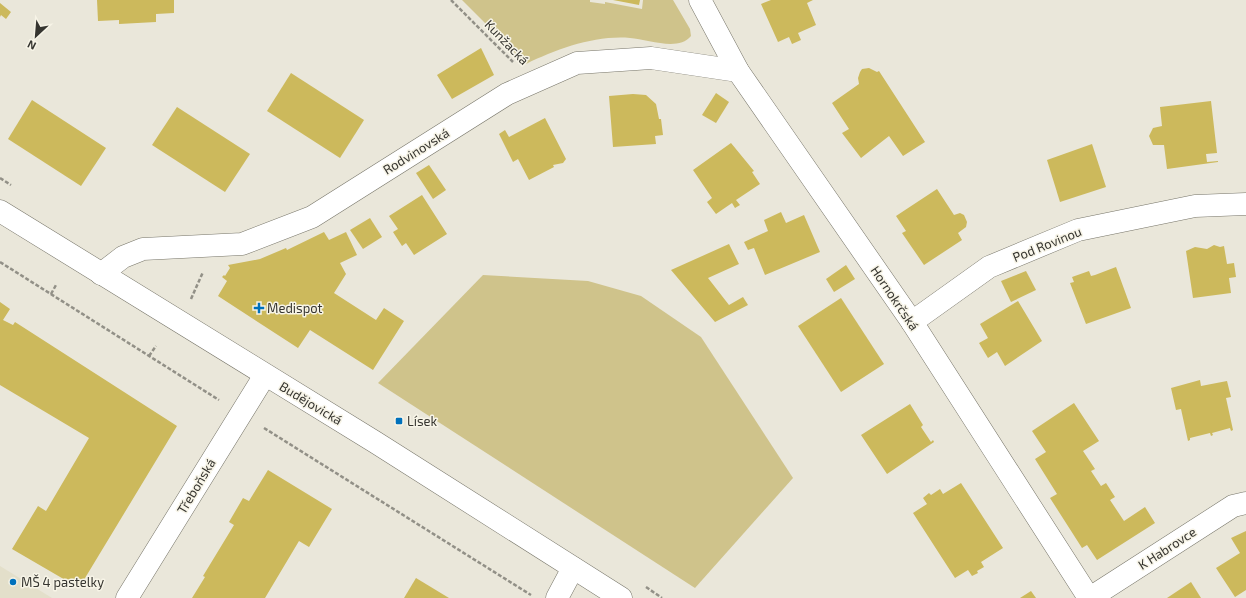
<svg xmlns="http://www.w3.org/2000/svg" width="1246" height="598" viewBox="0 0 1246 598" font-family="'Exo 2',sans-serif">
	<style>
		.built { fill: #e3dfca }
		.green { fill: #cfc38b }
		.building { fill: #ccb95c }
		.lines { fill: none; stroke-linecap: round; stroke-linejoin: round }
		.minor-casing { stroke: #777569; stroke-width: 23 }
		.path { stroke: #929087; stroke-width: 2.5; stroke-dasharray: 4 2; stroke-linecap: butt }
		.minor { stroke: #fff; stroke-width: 22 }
		.poi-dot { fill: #0071bc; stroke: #f7f4e7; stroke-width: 1.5 }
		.labels { text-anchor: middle; stroke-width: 3; stroke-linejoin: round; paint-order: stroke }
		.street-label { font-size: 13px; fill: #363530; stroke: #f7f4e7 }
		.poi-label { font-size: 13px; fill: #363530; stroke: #f7f4e7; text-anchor: start }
	</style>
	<rect width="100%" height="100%" fill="#eae7da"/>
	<path class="built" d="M0,566L52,598H0Z"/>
	<g class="green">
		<path d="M462,0H590V2L605,4V2L642,9L643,0H673L690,29L691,36C678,52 648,39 630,38C595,35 557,49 526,64Z"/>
		<path d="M483,275L588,281L641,296L701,337L793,478L695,588L378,383Z"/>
	</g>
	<g class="building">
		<path d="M97,0H174V13L156,14V22L119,24V20L98,21Z"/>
		<path d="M613,0H640L639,5Z"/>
		<path d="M771,0H813L807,3L816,25L798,33L801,40L792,44L789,37L778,42L761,4Z"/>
		<path d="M0,3L11,12L6,19L1,15L0,17Z"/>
		<path d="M481,48L494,75L452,99L437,75Z"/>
		<path d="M869,68L877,72L879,71L925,142L903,156L889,136L861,158L842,133L849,129L832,103L859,84L858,78L860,72L862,69Z"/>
		<path d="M291,73L364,120L340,158L267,111Z"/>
		<path d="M716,93L729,102L716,123L702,115Z"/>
		<path d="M633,94L646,95L656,104L659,119H661L663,135L655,136L656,144L613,147L609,96Z"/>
		<path d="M32,100L106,148L81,186L8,139Z"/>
		<path d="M1211,101L1217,153L1206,154L1207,162L1218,161V162L1167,169L1164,145H1153L1149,136L1153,128L1162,126L1160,107Z"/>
		<path d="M177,107L250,154L225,192L152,145Z"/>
		<path d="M545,118L566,159L563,163L553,165L554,167L529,180L518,159L513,162L499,134L505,130L509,137Z"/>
		<path d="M731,143L754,171L752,172L760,184L736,200L740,205L735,208L732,203L716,214L707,202L712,198L693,170Z"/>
		<path d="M1092,144L1106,187L1060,202L1047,160Z"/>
		<path d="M429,165L446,190L433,199L416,173Z"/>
		<path d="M937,189L954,215L960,213L964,215L967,222L966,227L958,233L962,240L924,265L902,233L906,231L896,216Z"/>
		<path d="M422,195L447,234L414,255L406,243L402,246L393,232L398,229L389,216Z"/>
		<path d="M781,212L786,223L804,215L820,252L765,275L754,248L748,250L744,242L768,231L764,220Z"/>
		<path d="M370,218L382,237L363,249L350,230Z"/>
		<path d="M324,232L329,240L346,232L357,255L340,263L346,274L334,293L376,320L384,308L404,321L373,370L310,330L298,348L218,296L227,281L222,277L224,275L225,276L230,268L228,265L260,259L286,248L287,250Z"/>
		<path d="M729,244L739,264L708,278L729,305L743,297L748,305L715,322L671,270Z"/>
		<path d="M1214,245L1220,247L1224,246L1227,264L1234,263L1236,277L1229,278L1231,293L1193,298L1186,251L1195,247L1207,249Z"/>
		<path d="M846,265L855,279L834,292L826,279Z"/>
		<path d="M1116,267L1131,308L1086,324L1070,283L1074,282L1072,277L1089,271L1091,276L1095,275Z"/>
		<path d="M1026,271L1036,290L1011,302L1001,281Z"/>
		<path d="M841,298L884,364L841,392L798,326Z"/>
		<path d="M1018,301L1042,341L1005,366L997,352L988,358L979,343L988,338L980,324Z"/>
		<path d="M0,302L10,309L3,320L13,325L15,322L177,426L79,588L12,549L38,506L46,511L89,438L0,385Z"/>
		<path d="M1200,380L1201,386L1227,381L1231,397L1226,398L1233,430L1231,431L1230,428L1212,433L1213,435L1211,436L1210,433L1190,438V440L1188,441L1181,409L1176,410L1171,388Z"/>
		<path d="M1074,403L1099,441L1083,451L1095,469L1091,471L1101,486L1106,483L1115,497L1110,500L1124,521L1145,507L1155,523L1097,560L1087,545L1082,548L1050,498L1057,494L1035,459L1046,452L1032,431Z"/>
		<path d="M910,404L923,425L921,427L931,442L933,440L934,442L887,474L861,435Z"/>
		<path d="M268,470L332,509L309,547L299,541L265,598H192L205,577L203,576L234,525L229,522L243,498L249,501Z"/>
		<path d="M961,483L1003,548L981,562L984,567L977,571L978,573L972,576L968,570L955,578L913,513L927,504L923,498L929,493L931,495L940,489L943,494Z"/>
		<path d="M1246,531V590L1235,597L1216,568L1240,553L1231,538Z"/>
		<path d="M416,578L449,598H404Z"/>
		<path d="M1191,582L1201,598H1167Z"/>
		<path d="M1031,591L1036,598H1020Z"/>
	</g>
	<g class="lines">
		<g class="minor-casing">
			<g id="minor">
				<path d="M700,0L738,71L912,322L1089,598"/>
				<path d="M0,211L375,442L621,598"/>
				<path d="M101,274L123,257L143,249L242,244L312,217L507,94L577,63L651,58L738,71"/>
				<path d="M912,322L989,267L1078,230L1195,206L1246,204"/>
				<path d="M127,598L265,375"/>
				<path d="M557,598L573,568"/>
				<path d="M1090,598L1233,506L1246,503"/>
			</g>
		</g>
		<g class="path">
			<path d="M451,0L513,62"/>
			<path d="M0,178L11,185"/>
			<path d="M0,262L219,400"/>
			<path d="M51,294L56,285"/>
			<path d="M191,299L203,272"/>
			<path d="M149,356L156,346"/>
			<path d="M264,428L531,595"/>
			<path d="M646,587L662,598"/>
		</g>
		<use href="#minor" class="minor"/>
	</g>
	<g class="poi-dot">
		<path d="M257 302h4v4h4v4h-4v4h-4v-4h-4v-4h4z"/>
		<rect x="395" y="417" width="8" height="8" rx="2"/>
		<circle cx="13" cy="582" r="4"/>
	</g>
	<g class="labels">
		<g class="street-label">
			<text transform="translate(507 42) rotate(46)" y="5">Kunžacká</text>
			<text transform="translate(416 151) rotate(-32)" y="5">Rodvinovská</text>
			<text transform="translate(1047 244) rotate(-22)" y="5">Pod Rovinou</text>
			<text transform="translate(895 298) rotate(56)" y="5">Hornokrčská</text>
			<text transform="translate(311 403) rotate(31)" y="5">Budějovická</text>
			<text transform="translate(196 486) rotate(-59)" y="5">Třeboňská</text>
			<text transform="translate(1167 548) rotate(-33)" y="5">K Habrovce</text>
		</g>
		<g class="poi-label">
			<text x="267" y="313">Medispot</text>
			<text x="407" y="426">Lísek</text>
			<text x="21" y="587">MŠ 4 pastelky</text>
		</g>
	</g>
	<g transform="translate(36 36) rotate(206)" stroke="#f7f4e7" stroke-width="3" paint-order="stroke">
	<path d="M0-3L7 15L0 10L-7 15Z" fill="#363530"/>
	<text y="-6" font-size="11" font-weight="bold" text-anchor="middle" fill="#363530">N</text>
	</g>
</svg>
